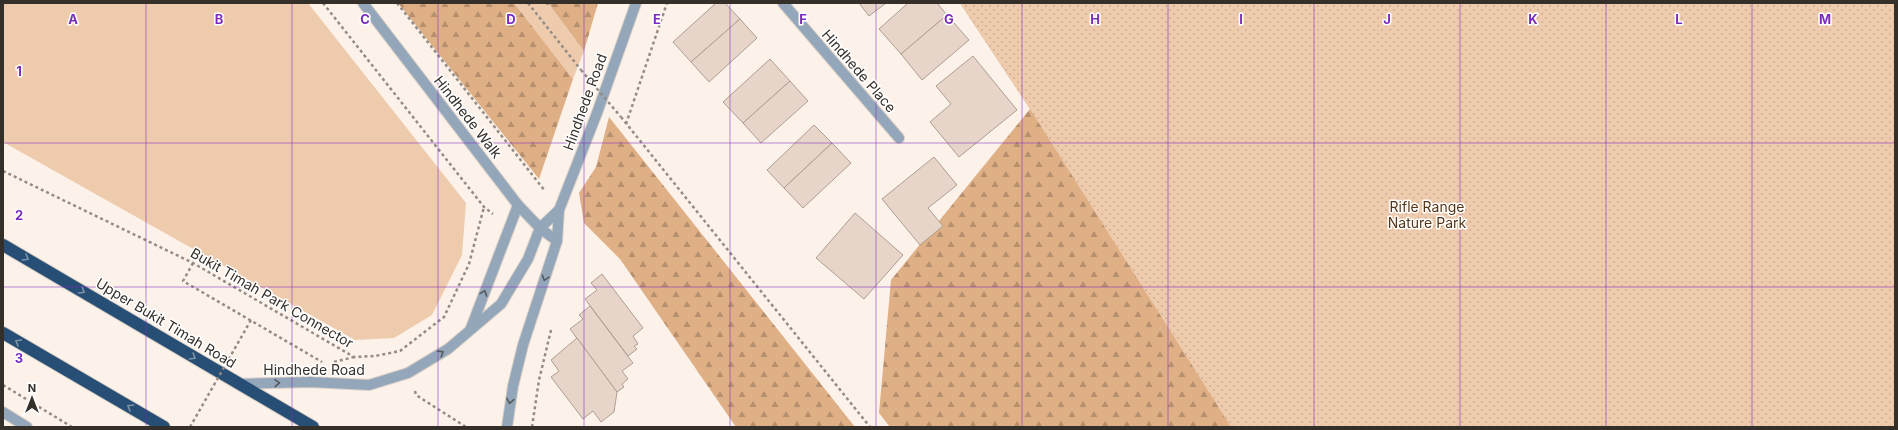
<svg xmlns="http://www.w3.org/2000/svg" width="1898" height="430" viewBox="0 0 1898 430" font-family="Inter,sans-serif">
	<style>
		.grass { fill: #efcbad }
		.forest { fill: url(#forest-firs) }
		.park { fill: url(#park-dots) }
		.building { fill: #e6d5c8; stroke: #ae9e91 }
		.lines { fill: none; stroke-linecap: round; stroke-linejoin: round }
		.minor-casing { stroke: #d8cfc7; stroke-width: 12 }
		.highway-casing { stroke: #d8cfc7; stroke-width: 14 }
		.path { stroke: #948c86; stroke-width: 2.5; stroke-dasharray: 3 3; stroke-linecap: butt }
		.minor { stroke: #94a6ba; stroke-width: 10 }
		.highway { stroke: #274e74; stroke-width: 12 }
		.path-bridge { stroke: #948c86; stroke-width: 2.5; stroke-dasharray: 3 3; stroke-linecap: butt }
		.oneway { stroke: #7d95ac }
		.oneway2 { stroke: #56595c }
		.grid { fill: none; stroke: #7b2cbf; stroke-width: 1; stroke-opacity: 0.55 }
		.labels { text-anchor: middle; stroke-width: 3; stroke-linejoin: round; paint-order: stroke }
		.street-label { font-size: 14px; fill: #352f2a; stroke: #fff }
		.park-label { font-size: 14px; fill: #563516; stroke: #fff }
		.grid-label { font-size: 13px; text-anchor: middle; font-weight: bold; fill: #7b2cbf; stroke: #fff; stroke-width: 3; stroke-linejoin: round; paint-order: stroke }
	</style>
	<defs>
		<pattern id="forest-firs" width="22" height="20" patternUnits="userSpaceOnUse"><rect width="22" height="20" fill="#dfaf86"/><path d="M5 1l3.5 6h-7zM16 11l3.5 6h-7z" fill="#b68f6e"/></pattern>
		<pattern id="park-dots" width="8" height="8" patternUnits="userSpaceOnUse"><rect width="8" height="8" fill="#efcbad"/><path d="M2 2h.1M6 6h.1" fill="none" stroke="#ceaf95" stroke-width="1.8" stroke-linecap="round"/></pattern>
	</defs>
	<rect width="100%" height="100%" fill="#fcf2ea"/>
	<g class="grass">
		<path d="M3,3H308L466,203L462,255L432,315L394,338L355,340L3,142Z"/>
		<path d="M514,3H548L584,51L573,79Z"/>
	</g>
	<g class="forest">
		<path d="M398,3H514L573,79L539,179Z"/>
		<path d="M548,3H598L584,51Z"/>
		<path d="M960,3H1895V427H890L879,413L891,280L1030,109Z"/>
		<path d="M609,117L855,427H736L620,259L584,223L579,193L596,167Z"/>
	</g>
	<path class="park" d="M960,3H1895V427H1231L1030,109Z"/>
	<g class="building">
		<path d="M716,3H725L740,19L691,62L673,42Z"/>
		<path d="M859,3H886L869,16Z"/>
		<path d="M908,3H937L947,15L901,54L879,29Z"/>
		<path d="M947,15L969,40L922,80L901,54Z"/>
		<path d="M740,19L757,38L709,82L691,62Z"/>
		<path d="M973,56L1017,110L959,157L930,122L951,104L936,86Z"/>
		<path d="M770,59L790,81L743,123L723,102Z"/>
		<path d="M790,81L808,101L761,143L743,123Z"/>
		<path d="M814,125L832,143L784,188L767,170Z"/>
		<path d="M832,143L851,163L803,208L784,188Z"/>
		<path d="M934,157L957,185L928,208L943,226L920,245L882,199Z"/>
		<path d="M855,213L903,255L864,299L816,258Z"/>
		<path d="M602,274L643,328L633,336L638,344L634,346L637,349L628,356L585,299L597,290L591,283Z"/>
		<path d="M590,306L633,363L622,371L628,379L622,384L624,387L617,392L570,329L583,319L579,315Z"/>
		<path d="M577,338L617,392L614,412L601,422L593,411L583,419L551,377L559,371L551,360Z"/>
	</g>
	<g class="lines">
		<g class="minor-casing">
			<g id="minor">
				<path d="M363,3L518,205L540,228L557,241"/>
				<path d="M783,3L899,138"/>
				<path d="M471,328L518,205"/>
				<path d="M238,384L310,382L369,385L408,373L448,349L501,304L528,259L540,228L559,210"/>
				<path d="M3,412L27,427"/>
				<path d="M507,427L513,386L523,345L557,241L559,210L597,113L636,3"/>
			</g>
		</g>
		<g class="highway-casing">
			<g id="highway">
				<path d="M3,245L313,427"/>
				<path d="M3,333L164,427"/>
			</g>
		</g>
		<g class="path">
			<path d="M323,3L484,207L493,214"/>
			<path d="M397,3L545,191"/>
			<path d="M528,3L581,70"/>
			<path d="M546,3L550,5L553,3"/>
			<path d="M621,117L870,427"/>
			<path d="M626,124L667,3"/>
			<path d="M3,171L193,263L354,357L375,356L400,351L444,317L469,264L484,207"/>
			<path d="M193,263L183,281L322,362"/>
			<path d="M334,362L354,357"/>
			<path d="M3,385L72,427"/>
			<path d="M415,391L416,395L466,427"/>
			<path d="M532,427L539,380L551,330"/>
		</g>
		<use href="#minor" class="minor"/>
		<use href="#highway" class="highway"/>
		<g class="path-bridge">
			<path d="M581,70L621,117"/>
			<path d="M190,427L251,320"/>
		</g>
	</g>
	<defs><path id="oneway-chevron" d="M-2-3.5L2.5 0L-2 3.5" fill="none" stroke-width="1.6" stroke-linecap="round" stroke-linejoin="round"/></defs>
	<g class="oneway">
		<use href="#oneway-chevron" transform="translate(26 258) rotate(30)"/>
		<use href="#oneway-chevron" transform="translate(82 291) rotate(31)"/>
		<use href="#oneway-chevron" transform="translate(18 342) rotate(-150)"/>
		<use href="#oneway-chevron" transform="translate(193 357) rotate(31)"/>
		<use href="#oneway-chevron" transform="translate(130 407) rotate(-150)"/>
	</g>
	<g class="oneway2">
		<use href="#oneway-chevron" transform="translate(545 278) rotate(108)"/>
		<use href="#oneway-chevron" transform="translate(484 293) rotate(-70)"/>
		<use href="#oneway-chevron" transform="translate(441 353) rotate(-32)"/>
		<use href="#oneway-chevron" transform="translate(277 383) rotate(-2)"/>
		<use href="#oneway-chevron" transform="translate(510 401) rotate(100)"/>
	</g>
	<path class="grid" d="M146,3V427M292,3V427M438,3V427M584,3V427M730,3V427M876,3V427M1022,3V427M1168,3V427M1314,3V427M1460,3V427M1606,3V427M1752,3V427M3,143H1895M3,287H1895"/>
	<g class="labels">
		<g class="street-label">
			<text transform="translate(859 71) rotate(49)" y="5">Hindhede Place</text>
			<text transform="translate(585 102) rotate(-70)" y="5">Hindhede Road</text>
			<text transform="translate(468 117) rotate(52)" y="5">Hindhede Walk</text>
			<text transform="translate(272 298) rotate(30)" y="5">Bukit Timah Park Connector</text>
			<text transform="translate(166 323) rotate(31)" y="5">Upper Bukit Timah Road</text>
			<text x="314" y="375">Hindhede Road</text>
		</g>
		<g class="park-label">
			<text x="1427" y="212">Rifle Range<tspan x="1427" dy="16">Nature Park</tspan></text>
		</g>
	</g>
	<g class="grid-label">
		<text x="73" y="24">A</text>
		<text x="219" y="24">B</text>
		<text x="365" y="24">C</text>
		<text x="511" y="24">D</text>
		<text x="657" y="24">E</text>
		<text x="803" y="24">F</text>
		<text x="949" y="24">G</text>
		<text x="1095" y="24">H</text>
		<text x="1241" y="24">I</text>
		<text x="1387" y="24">J</text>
		<text x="1533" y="24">K</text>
		<text x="1679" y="24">L</text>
		<text x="1825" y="24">M</text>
		<text x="19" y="76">1</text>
		<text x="19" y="220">2</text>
		<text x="19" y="363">3</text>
	</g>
	<rect width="1898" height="430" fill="none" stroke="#352f2a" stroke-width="8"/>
	<g transform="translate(32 398)" stroke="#ffffff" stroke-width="3" paint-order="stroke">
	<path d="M0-3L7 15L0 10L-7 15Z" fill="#352f2a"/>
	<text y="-6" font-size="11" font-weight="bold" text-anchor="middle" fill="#352f2a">N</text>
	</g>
</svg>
